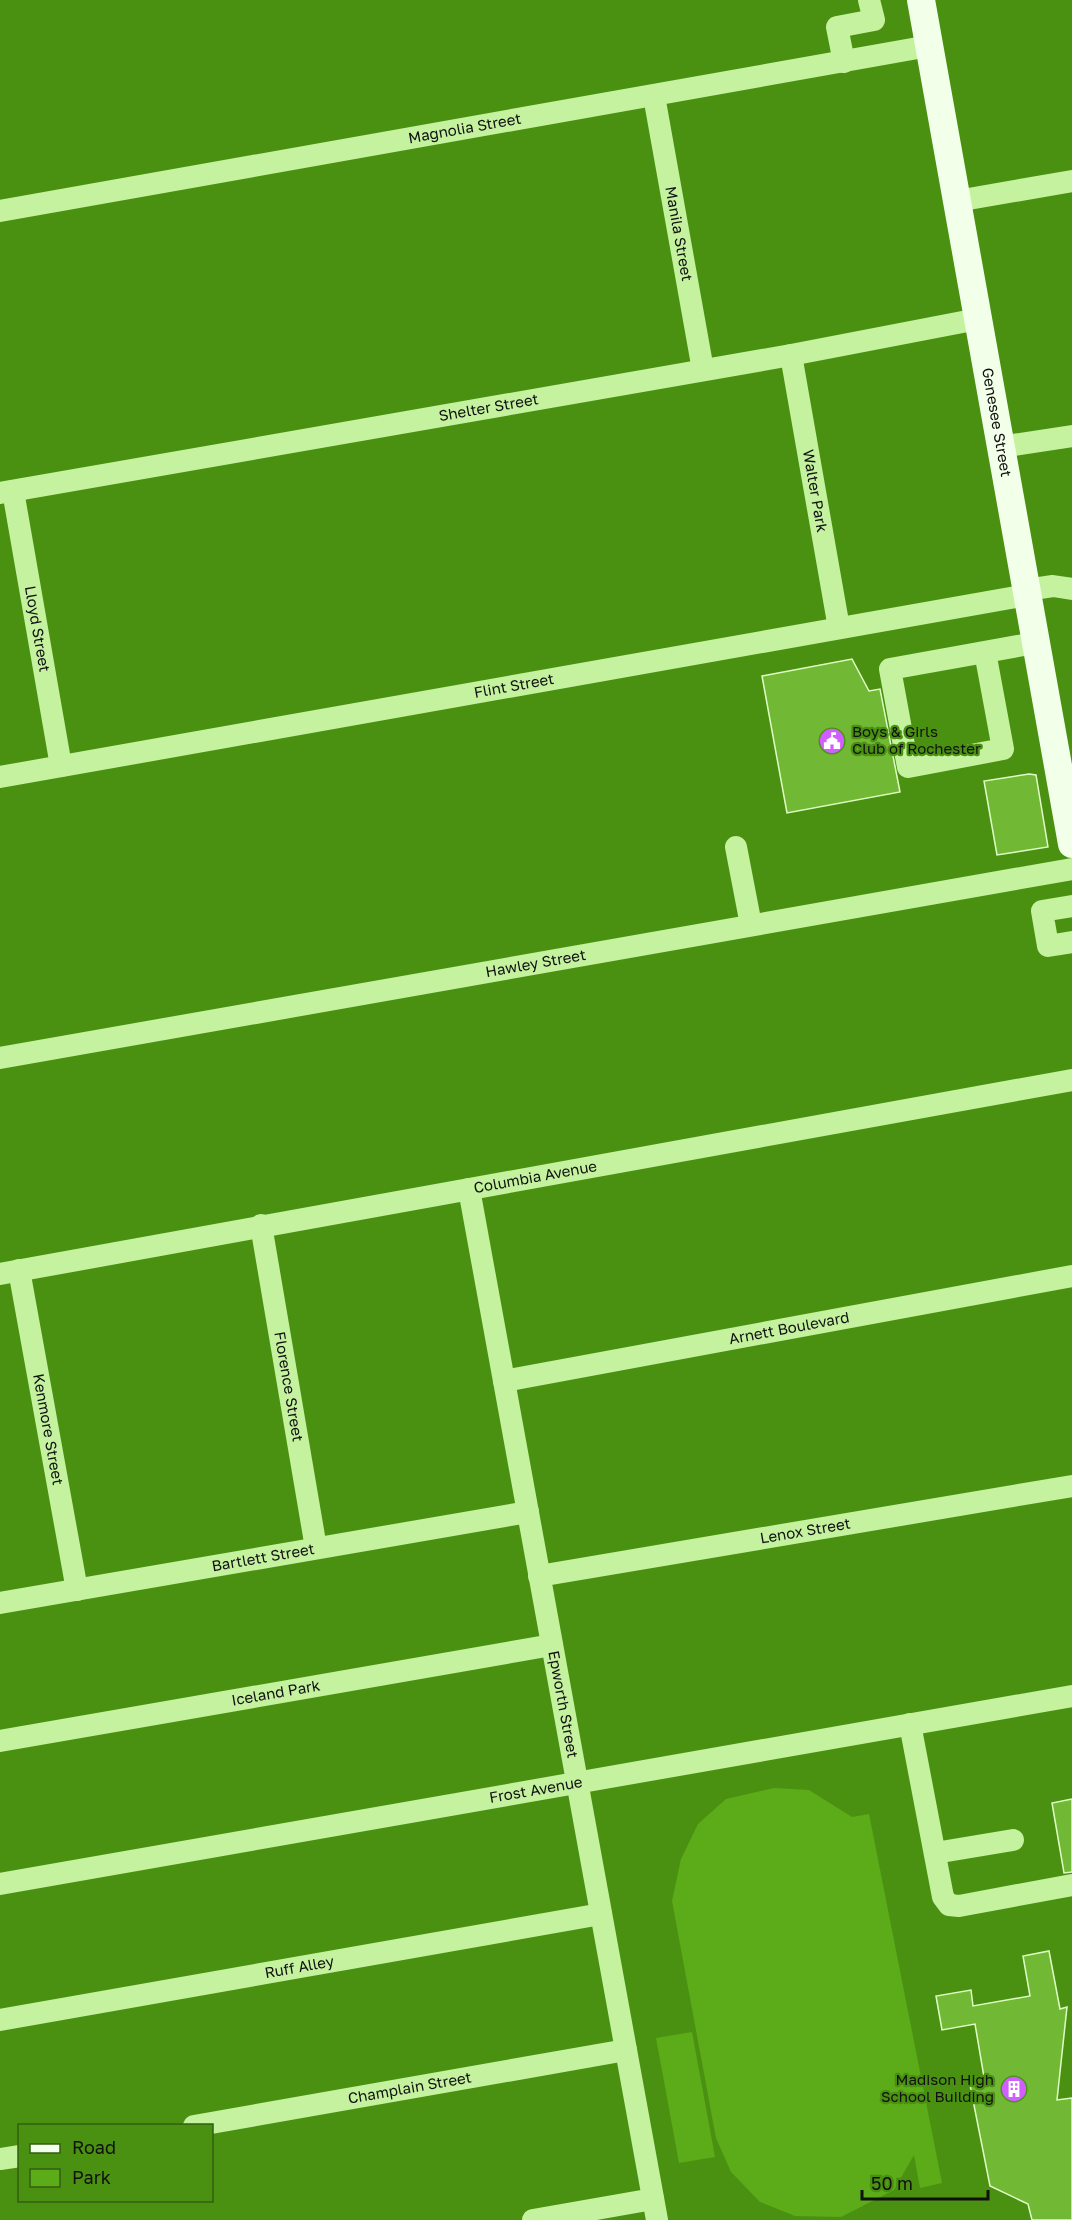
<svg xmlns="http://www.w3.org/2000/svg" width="1072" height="2220" viewBox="0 0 1072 2220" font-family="'Golos Text',sans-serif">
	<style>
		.green { fill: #5cab19 }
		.building { fill: #71b835; stroke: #dffdc5; stroke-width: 1.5 }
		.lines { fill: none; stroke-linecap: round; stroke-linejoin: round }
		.minor { stroke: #c4f29e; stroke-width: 22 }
		.major { stroke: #f2ffe9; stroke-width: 28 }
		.labels { text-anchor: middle; stroke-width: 4.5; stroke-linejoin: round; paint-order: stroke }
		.street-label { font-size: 15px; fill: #111; stroke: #4a9112 }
		.poi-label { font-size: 15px; fill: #111; stroke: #4a9112; text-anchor: start }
	</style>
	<rect width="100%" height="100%" fill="#4a9112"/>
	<g class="green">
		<path d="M774,1788L809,1790L852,1817L869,1814L942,2183L920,2188L914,2155L894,2190L841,2217L795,2216L760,2202L731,2172L716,2138L672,1901L681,1859L698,1824L726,1799Z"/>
		<path d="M692,2032L715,2157L679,2163L656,2038Z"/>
	</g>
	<g class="building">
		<path d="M852,659L869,691L880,689L900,792L787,813L762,676Z"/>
		<path d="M1029,774L1036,775L1048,847L997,855L984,781Z"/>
		<path d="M1072,1799V1872L1064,1873L1052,1803Z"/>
		<path d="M1049,1951L1060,2009L1067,2007L1057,2100L1072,2098V2220H1032L1028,2204L990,2186L969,2080L984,2077L975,2024L942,2030L936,1996L971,1990L973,2006L1030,1996L1023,1956Z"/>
	</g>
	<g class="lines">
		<g class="minor">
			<path d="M844,62L837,27L874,20L869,0"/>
			<path id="s1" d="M654,96L703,370"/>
			<path d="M957,201L1072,181"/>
			<path id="s2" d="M0,211L929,46"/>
			<path id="s3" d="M791,355L839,628"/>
			<path d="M1000,447L1072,436"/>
			<path id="s4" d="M13,491L61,766"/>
			<path id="s5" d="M0,493L791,355L978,319"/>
			<path d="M1026,590L1053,586L1072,589"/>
			<path d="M985,652L1003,749L908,767L890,669L1035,643"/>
			<path id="s6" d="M0,777L1027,595"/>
			<path d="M736,847L751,925"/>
			<path d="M1072,906L1042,911L1048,946L1072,942"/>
			<path id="s7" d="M0,1058L1072,869"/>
			<path id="s8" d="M469,1189L657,2220"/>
			<path id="s9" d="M261,1225L316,1548"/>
			<path id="s10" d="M19,1270L77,1590"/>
			<path id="s11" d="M0,1274L1072,1080"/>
			<path id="s12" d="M504,1381L1072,1276"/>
			<path id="s13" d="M539,1576L1072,1486"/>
			<path id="s14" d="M0,1603L528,1512"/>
			<path d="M910,1724L943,1897L949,1905L959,1906L1072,1885"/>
			<path id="s15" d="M0,1741L552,1645"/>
			<path d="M935,1853L1013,1840"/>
			<path id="s16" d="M0,1884L1072,1696"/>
			<path id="s17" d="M0,2020L601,1914"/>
			<path id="s18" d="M194,2126L626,2050"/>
			<path d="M0,2159L20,2156"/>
			<path d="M533,2220L653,2199"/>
		</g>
		<path class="major" id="s19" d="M921,0L1072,844"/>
	</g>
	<defs>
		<g id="civic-disc" transform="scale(1.35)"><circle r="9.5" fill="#d05fff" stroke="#4a9112"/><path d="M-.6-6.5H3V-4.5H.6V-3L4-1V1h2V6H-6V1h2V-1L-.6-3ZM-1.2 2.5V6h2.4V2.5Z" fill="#fff"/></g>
		<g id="building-disc" transform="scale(1.35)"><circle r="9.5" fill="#d05fff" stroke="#4a9112"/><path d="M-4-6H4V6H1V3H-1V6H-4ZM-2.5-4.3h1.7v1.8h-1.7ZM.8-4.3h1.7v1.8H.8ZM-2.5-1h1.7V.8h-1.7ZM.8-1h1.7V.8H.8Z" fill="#fff"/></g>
	</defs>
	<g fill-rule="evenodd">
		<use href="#civic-disc" x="832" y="741"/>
		<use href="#building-disc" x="1014" y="2089"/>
	</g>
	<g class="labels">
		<g class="street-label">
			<text dy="5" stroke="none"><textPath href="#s2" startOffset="472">Magnolia Street</textPath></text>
			<text dy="5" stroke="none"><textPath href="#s1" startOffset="140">Manila Street</textPath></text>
			<text dy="5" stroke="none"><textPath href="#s5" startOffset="496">Shelter Street</textPath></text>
			<text dy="5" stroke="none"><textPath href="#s19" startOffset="429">Genesee Street</textPath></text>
			<text dy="5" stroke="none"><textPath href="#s3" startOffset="138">Walter Park</textPath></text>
			<text dy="5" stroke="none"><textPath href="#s4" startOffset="140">Lloyd Street</textPath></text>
			<text dy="5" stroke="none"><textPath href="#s6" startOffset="522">Flint Street</textPath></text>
			<text dy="5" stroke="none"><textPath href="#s7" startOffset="544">Hawley Street</textPath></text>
			<text dy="5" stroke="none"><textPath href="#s11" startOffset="544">Columbia Avenue</textPath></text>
			<text dy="5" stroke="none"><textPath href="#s12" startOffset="290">Arnett Boulevard</textPath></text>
			<text dy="5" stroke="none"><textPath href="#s9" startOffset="164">Florence Street</textPath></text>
			<text dy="5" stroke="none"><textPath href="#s10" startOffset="162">Kenmore Street</textPath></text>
			<text dy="5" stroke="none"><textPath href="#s13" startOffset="270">Lenox Street</textPath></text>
			<text dy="5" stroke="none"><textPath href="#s14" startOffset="267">Bartlett Street</textPath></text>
			<text dy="5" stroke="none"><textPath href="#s15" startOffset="280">Iceland Park</textPath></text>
			<text dy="5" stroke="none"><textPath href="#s8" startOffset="524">Epworth Street</textPath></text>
			<text dy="5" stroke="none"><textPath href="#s16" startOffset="544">Frost Avenue</textPath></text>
			<text dy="5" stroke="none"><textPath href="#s17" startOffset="304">Ruff Alley</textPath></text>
			<text dy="5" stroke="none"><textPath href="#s18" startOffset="219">Champlain Street</textPath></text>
		</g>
		<g class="poi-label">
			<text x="852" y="737">Boys &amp; Girls<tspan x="852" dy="17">Club of Rochester</tspan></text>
			<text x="994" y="2085" text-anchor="end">Madison High<tspan x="994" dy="17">School Building</tspan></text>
		</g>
	</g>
	<rect x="18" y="2124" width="195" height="78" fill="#4a9112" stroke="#335e12" stroke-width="1.5"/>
	<rect x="30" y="2144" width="30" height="9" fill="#f2ffe9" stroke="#335e12" stroke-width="1.5"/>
	<text x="72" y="2154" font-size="18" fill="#111111">Road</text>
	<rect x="30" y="2169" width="30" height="18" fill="#5cab19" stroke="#335e12" stroke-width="1.5"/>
	<text x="72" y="2184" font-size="18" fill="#111111">Park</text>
	<path d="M862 2190v9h126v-9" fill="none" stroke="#111111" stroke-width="3"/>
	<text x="871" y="2190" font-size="18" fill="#111111" stroke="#4a9112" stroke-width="4.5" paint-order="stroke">50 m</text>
</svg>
